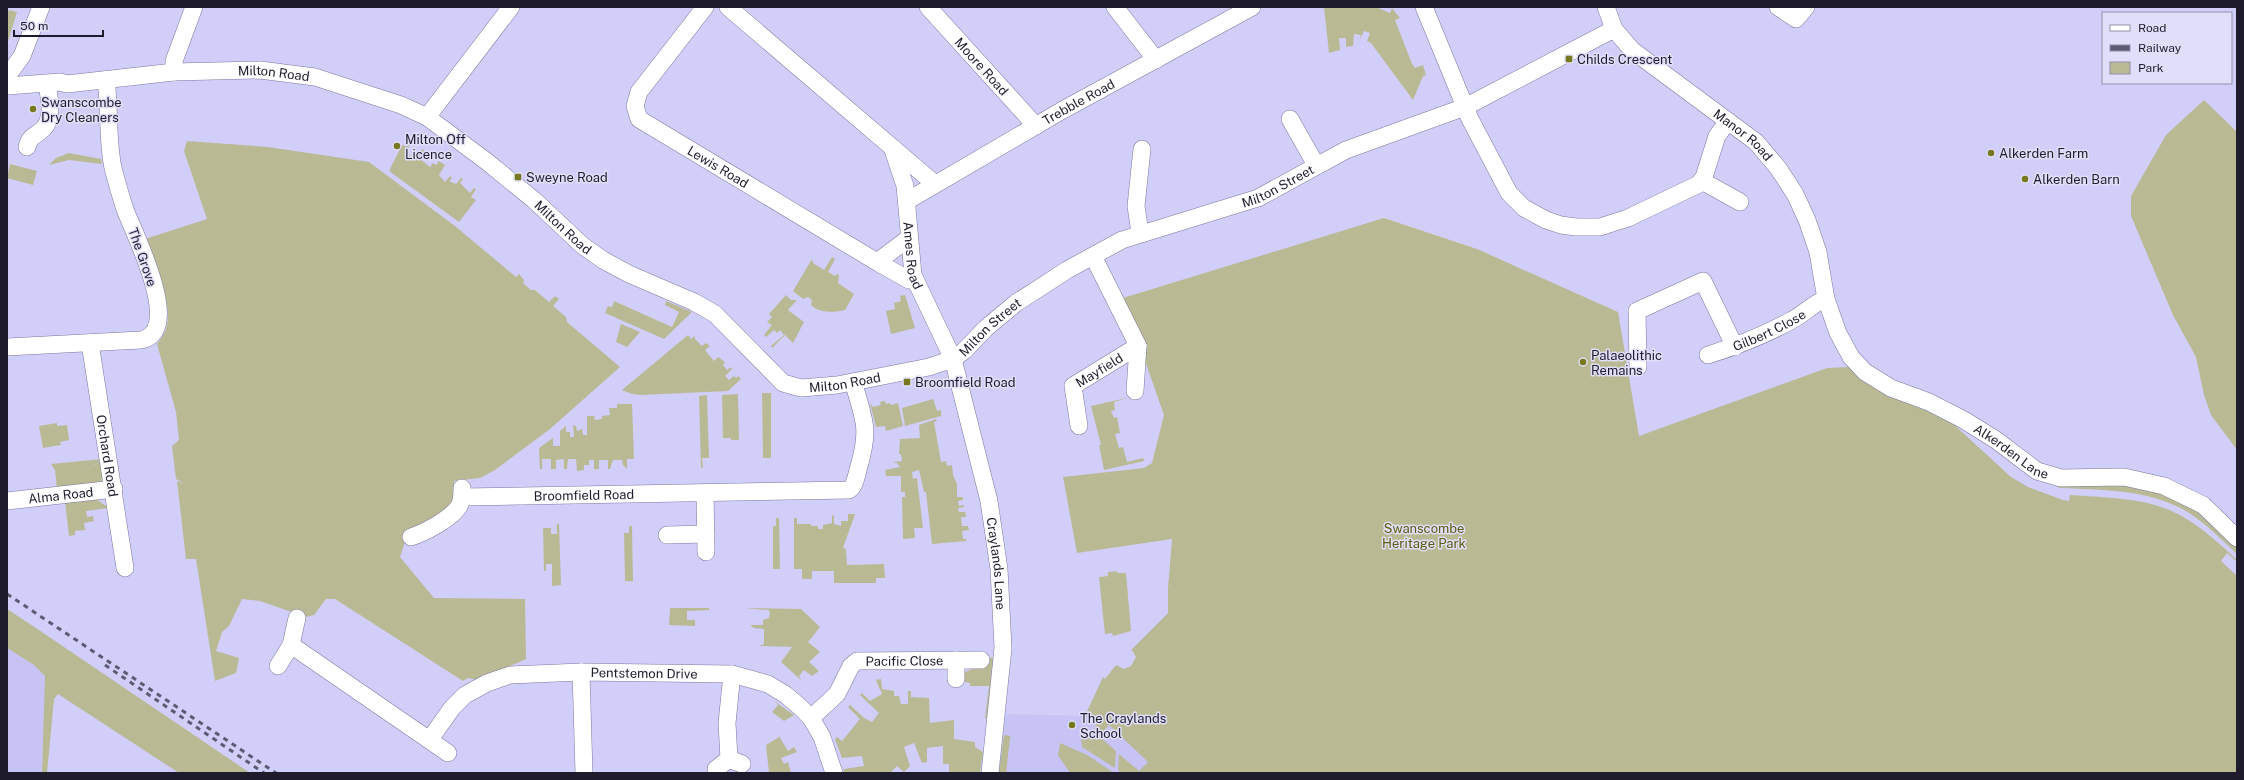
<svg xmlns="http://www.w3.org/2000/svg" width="2244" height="780" viewBox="0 0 2244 780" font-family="'Public Sans',sans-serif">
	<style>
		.built { fill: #c7c3f5 }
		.green { fill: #b9ba94 }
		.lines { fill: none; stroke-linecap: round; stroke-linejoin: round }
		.minor-casing { stroke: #7b779f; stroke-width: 18 }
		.minor { stroke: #fff; stroke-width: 17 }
		.rail { stroke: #5d5a74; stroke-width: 3; stroke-dasharray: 5 5; stroke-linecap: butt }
		.poi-dot { fill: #78781e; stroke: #e0def8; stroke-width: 1.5 }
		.labels { text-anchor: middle; stroke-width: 3; stroke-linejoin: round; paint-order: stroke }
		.poi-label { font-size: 13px; fill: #1e1c2c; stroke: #e0def8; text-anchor: start }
		.street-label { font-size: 13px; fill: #1e1c2c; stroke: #e0def8 }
		.park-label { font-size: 13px; fill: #5c5b0f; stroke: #e0def8 }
	</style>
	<rect width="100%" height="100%" fill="#d2cefa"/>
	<g class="built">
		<path d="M7,648L34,665L45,676L42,773H7Z"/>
		<path d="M1103,677L1114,691L1195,773H999L1006,714L1085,716Z"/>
	</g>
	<g class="green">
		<path d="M1324,7H1376L1390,13L1392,8L1400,18L1395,20L1412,64L1415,68L1423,65L1426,75L1423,76L1413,100L1371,43L1367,41L1370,33L1364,31L1360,40L1361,35L1354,34L1353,46L1346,47V38H1339L1340,50L1329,53Z"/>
		<path d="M9,10L17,12L7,44V14Z"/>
		<path d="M2204,100L2237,132V450L2211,415L2204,395L2196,357L2173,315L2131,216V196L2166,135Z"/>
		<path d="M187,141L268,147L369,162L455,226L516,277L519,274L524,280L523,283L531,290H535L549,302L555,296L559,299L553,306L566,317L567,322L620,367L550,429L495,470L480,478L454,481V504L407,536L400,557L434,598L525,599L526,659L478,680L468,678L463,681L335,599H326L314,615L306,617L260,601L242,599L229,626L222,632L216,651L239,658L236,673L215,681L196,559H186L177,481L185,484L176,479L172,446L179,440L176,412L157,344C161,339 166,332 167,325C172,300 154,263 145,239L207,219L184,151Z"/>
		<path d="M410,142H411L406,153L412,157L414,153L419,155L422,149L424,150L420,159L430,167L433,163L436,165L439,161L445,165L439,175L445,182L450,176L452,178L449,181L456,184L461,178L463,179L460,183L470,193L474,188L476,189L471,197L476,200L459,222L389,171L402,145L407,147Z"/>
		<path d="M69,153L101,159L102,164L69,160L49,165L56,158Z"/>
		<path d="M10,164L37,171L33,185L7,178Z"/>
		<path d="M1384,218L1477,249L1618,312L1639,436L1827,368L1850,367L1900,399L1950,421L2011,477L2028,487L2063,500L2069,501L2070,495C2108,498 2151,497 2185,518C2204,529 2222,546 2237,560V562L2227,553L2221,561L2237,576V773H1121L1118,770L1119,754L1139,771L1148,762L1109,725L1099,736L1116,751L1115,768L1082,747L1081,739L1092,737L1097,722L1085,716L1103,677L1105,679L1116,665L1124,669L1131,666L1136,657L1132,650L1130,651L1168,613V588L1172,539L1077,553L1063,477L1144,468L1152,463L1164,415L1123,298Z"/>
		<path d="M832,257L835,259L828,272L835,276L837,274L839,275L838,283L854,294L845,310C834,313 819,313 811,305L812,300L808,297L803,299L793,291L812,259L813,263L824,270Z"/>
		<path d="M786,295L791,300H797L788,310L804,322L793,343L785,335L772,348L771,346L784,335L780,330L777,333L774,330L766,337L764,335L772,325L767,322L772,317L769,314Z"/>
		<path d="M905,295L915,328L891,334L886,311L895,309L894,303L901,301L900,296Z"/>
		<path d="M614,301L672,327L679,312L665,305L666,301L692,312L664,339L605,313L608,306L612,307Z"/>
		<path d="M621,324L640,332L627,347L616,342Z"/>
		<path d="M688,335L691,339L695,336V339L702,346L706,343L710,346L705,350L714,361L718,357L725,362L723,365L727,370L731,367L732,369L725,376L729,380L734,376L736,378L738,376L741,379L728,391L641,395L632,394L622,390Z"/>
		<path d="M762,393H771V458H763Z"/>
		<path d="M738,394L739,440H731V438H723L722,395Z"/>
		<path d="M707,395L709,458H702L703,467L701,468L699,396Z"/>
		<path d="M1131,397L1114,402L1115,410L1111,411L1114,418L1117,417L1120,433L1115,434L1119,448L1123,447L1127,462L1143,458L1144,461L1104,470L1099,445H1101L1091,406Z"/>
		<path d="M933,399L937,411L941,410V416L905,426L902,408Z"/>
		<path d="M885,401L886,404L890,403L891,405L898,403L903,426L886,431L885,426L876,427L870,403L873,407L881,405L880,402Z"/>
		<path d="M617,404H632L634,459H627V469L623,465L622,460H613L610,469H608V460H599V469H594V460H589V465H584V470L577,471L576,459H568L567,469H564V459L556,460V469H551V459H542V469H540L539,448L553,438V446H560V431L566,426V432H570V437H574L573,425L576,426L577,431L582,429L583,435H587V416H594L595,420L602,419V416L610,415L609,408H617Z"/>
		<path d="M936,419L937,421L934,422L941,462L946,461L947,466L952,465L953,475L957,484V497H963V500L958,501L959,506L964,505V507L958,508L959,512H965L966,517H961L962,526H968L969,530L962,531L963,539H966V541L932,544L926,492H924L919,470L912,472L913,479L917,478L923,528H914L915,538L903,539L902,497H905V492H901V476H886L885,470L900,467L897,463L893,462L902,461L901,454H899L900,439L920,438L919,425Z"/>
		<path d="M57,423V426L67,425L69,440L60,442L61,445L43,448L39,426Z"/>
		<path d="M102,459V460L57,489L55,470L51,464Z"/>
		<path d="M101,461L103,482L59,487L60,486Z"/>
		<path d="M2054,483H2131L2192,505L2237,546V554C2223,541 2210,528 2195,517C2157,489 2104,490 2059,488Z"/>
		<path d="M96,499L109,508L86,511L87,517L93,516L94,521L84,523L85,530L75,531V535L69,536L65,501Z"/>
		<path d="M848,514H855L843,548L846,549L847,565L884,564L885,578H876V583H834V571H812V579H802V569H794V518H797V524H811V526H818V529H823V525L832,523V516L834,515V524L841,526V521H848Z"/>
		<path d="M776,518H779L780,569H773V526H776Z"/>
		<path d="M557,524H559L561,585L552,586V564H546V571H544L543,528H551V534H557Z"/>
		<path d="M629,526H632L633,581H625L624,533H629Z"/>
		<path d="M1117,571V573H1126L1131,631L1113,636L1112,633L1105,634L1099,577L1108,576V572Z"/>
		<path d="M670,608H709V610L687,611V620H695V626L669,625Z"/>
		<path d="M744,608L801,609L820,627L808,642L820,652L809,662L819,671L812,676L804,670L799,676L801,680L781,662L792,647L759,646L764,644V629L754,628L750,625H763V620L769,618L770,612L768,610Z"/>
		<path d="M7,609L33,626L250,773H179L58,694L54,699L47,773H42L45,676L34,665L7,648Z"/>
		<path d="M985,657L993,658L987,718H985L989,686H970V683L965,682V672L972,669H984Z"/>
		<path d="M881,679L882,689L894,691V696H899L901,704H908V691H911V697L929,698L930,723L954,720V739L975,742V747L983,752L980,773H949V764H943V746L927,748V762L922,763L914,743L904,747L910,766L904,772L897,766L890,773H843L844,769L864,766L862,756L842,758L835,739L837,737L842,741L860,719L848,707L850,705L864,718L872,722L879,713L860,695L862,693L870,701L882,694L876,680Z"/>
		<path d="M774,701L794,715L784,721L772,712L778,705Z"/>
		<path d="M1004,735L1011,736L1010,738L1006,773H999Z"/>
		<path d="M781,736L780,738L788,751L794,747L797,752L781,758L784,764L788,762L791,773H769L766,745Z"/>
		<path d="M1060,743L1087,755L1114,773H1070L1058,755Z"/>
	</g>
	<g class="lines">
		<g class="minor-casing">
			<g id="minor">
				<path id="s1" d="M705,7L639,92L635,106L639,119L877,262L909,280L915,279"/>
				<path d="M728,7L935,184"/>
				<path id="s2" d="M928,7L1036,126"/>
				<path d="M1115,7L1156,60"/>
				<path d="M1424,7L1470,119L1509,193L1524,208L1546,220L1561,225L1576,227H1600L1628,218L1699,184L1704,177L1717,136L1728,121"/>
				<path id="s3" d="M1606,7L1614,29L1632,50L1756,142L1778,168L1795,194L1807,220L1818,252L1826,299L1838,333L1851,357L1865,372L1891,388L1929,402L1964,420L1996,440L2037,471L2061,478L2124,477L2164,486L2203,505L2237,538"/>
				<path d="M1778,7L1796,19L1806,7"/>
				<path d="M174,72V61L194,7"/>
				<path d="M7,82L8,75L22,56L41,7"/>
				<path id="s4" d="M7,86L60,82L67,84L174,72L260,70L315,77L401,105L427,117L486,161L534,200L583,246L603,260L629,274L694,302L715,314L783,383L801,388L837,385L929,367L953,359L964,351L986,328L1016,303L1067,270L1122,240L1258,198L1346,150L1465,107L1614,29"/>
				<path d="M427,117L511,7"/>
				<path d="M1290,119L1316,165"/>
				<path d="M27,147C30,135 36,136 43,129C53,119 50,102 48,90"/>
				<path id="s5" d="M892,147L905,186L913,275L953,359L989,501L999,569L1003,648L990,773"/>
				<path d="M1702,181L1740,202"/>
				<path id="s6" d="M907,201L1061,111L1252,7"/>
				<path d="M1140,233L1136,206L1142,149"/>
				<path d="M1093,256L1138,346L1135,391"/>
				<path d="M877,262L909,238"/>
				<path id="s7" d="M90,343L125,568"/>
				<path d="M7,347L141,340C184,332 135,235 126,212C121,198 117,183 113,168C107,139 110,109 106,80"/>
				<path id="s8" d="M1708,355C1737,346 1765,335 1792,320C1804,314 1813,303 1826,299"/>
				<path d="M1638,367L1637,311L1703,281L1735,347"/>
				<path id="s9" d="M1079,426L1073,386L1138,346"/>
				<path d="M705,493L706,552"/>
				<path id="s10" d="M462,497L849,490C855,486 856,477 858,470C870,430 865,421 853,382"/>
				<path id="s11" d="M7,501L114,489"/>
				<path d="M667,535L706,534"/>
				<path d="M411,537C424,533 448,520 457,509C462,504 462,495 462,488"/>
				<path d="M291,645L448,753"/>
				<path d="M956,660V679"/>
				<path d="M278,666L291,645L297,618"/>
				<path d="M581,672L584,773"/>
				<path id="s12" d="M811,718L837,694L851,666L857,661L981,660"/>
				<path id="s13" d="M430,739L452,708L465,695L487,683L510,675L581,672L732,674L768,684L786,695L800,707L811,718L822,737L834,773"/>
				<path d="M729,759L727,723L732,674"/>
				<path d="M716,769L729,759L742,764"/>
			</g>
		</g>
		<use href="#minor" class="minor"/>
		<g class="rail">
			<path d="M7,594L276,773"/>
			<path d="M105,665L264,773"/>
		</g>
	</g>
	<g class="poi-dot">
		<rect x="1565" y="55" width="8" height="8" rx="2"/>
		<circle cx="33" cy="109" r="4"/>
		<circle cx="397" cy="146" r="4"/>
		<circle cx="1991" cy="153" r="4"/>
		<rect x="514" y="173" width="8" height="8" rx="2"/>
		<circle cx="2025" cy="179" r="4"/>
		<circle cx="1583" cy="362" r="4"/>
		<rect x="903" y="378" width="8" height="8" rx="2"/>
		<circle cx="1072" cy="725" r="4"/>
	</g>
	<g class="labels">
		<g class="poi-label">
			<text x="1577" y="64">Childs Crescent</text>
			<text x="41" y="107">Swanscombe<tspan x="41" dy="15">Dry Cleaners</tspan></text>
			<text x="405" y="144">Milton Off<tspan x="405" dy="15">Licence</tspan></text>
			<text x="1999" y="158">Alkerden Farm</text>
			<text x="526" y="182">Sweyne Road</text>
			<text x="2033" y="184">Alkerden Barn</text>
			<text x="1591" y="360">Palaeolithic<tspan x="1591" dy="15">Remains</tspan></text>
			<text x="915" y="387">Broomfield Road</text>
			<text x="1080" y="723">The Craylands<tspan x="1080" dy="15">School</tspan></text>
		</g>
		<g class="street-label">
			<text dy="5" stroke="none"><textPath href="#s2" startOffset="80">Moore Road</textPath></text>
			<text dy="5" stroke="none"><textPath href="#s4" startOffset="268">Milton Road</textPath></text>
			<text dy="5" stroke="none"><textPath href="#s6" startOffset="198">Trebble Road</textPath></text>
			<text dy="5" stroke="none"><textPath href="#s3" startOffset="191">Manor Road</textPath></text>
			<text dy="5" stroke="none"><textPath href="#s1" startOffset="228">Lewis Road</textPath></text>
			<text dy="5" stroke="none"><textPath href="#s4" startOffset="1424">Milton Street</textPath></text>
			<text dy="5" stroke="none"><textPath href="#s4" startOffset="604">Milton Road</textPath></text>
			<text dy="5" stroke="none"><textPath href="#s5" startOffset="111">Ames Road</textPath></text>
			<text transform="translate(143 257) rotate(71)" y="5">The Grove</text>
			<text dy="5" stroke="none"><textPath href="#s4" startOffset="1100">Milton Street</textPath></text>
			<text dy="5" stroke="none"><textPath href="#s8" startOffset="66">Gilbert Close</textPath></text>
			<text dy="5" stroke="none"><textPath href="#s9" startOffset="71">Mayfield</textPath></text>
			<text dy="5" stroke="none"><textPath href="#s4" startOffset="940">Milton Road</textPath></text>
			<text dy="5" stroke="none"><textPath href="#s3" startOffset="632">Alkerden Lane</textPath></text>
			<text dy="5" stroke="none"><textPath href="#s7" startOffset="114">Orchard Road</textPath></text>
			<text dy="5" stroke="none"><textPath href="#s11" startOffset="54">Alma Road</textPath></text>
			<text dy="5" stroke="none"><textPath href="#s10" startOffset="122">Broomfield Road</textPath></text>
			<text dy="5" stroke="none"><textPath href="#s5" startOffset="433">Craylands Lane</textPath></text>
			<text dy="5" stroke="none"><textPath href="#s12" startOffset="122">Pacific Close</textPath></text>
			<text dy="5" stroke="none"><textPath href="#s13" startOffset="240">Pentstemon Drive</textPath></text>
		</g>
		<g class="park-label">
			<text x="1424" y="533">Swanscombe<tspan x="1424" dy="15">Heritage Park</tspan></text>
		</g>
	</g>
	<rect width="2244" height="780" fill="none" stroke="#1e1c2c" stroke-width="16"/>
	<rect x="2102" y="12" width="130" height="72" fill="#e0def8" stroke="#9290a6"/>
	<rect x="2110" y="25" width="20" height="6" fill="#ffffff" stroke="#9290a6"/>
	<text x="2138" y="32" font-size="12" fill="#1e1c2c">Road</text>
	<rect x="2110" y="45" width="20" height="6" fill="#5d5a74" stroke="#9290a6"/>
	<text x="2138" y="52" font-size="12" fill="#1e1c2c">Railway</text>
	<rect x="2110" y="62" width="20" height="12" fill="#b9ba94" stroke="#9290a6"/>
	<text x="2138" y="72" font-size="12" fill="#1e1c2c">Park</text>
	<path d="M14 30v6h89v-6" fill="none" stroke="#1e1c2c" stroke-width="2"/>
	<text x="20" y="30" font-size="12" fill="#1e1c2c" stroke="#e0def8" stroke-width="3" paint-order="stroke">50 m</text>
</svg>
